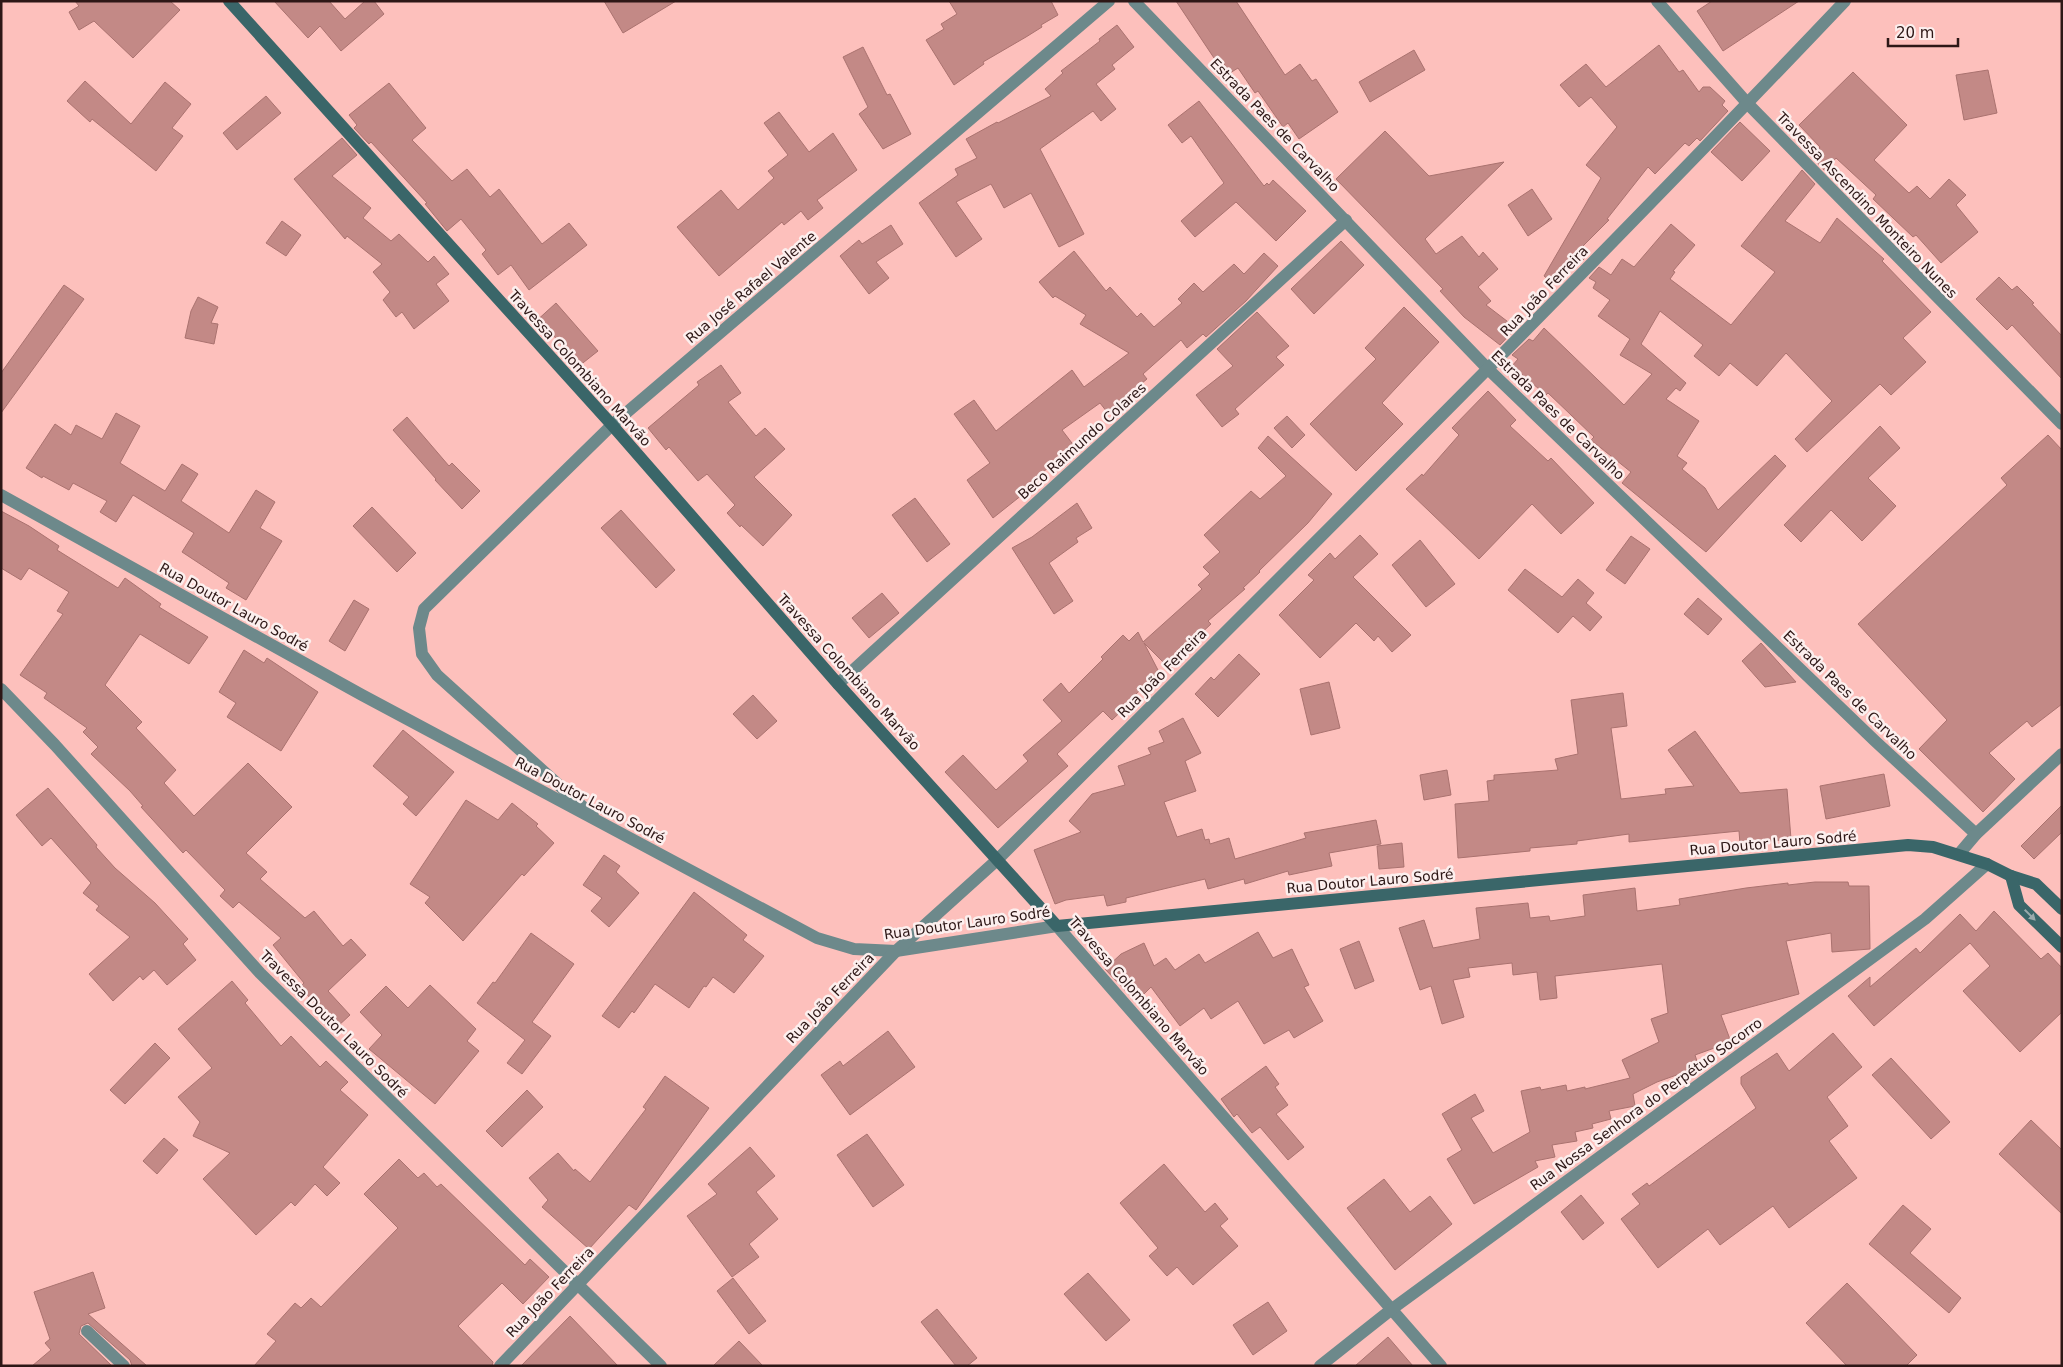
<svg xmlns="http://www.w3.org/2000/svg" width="2063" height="1367" viewBox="0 0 2063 1367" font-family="'DejaVu Sans',sans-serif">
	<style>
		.building { fill: #c38986; stroke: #aa726f }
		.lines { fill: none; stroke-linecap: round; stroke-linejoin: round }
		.minor { stroke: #6d898b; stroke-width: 12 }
		.tertiary { stroke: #6d898b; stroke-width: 12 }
		.secondary { stroke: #3a6669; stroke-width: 12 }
		.oneway { fill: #9baaac }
		.labels { text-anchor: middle; stroke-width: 5; stroke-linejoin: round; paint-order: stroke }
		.street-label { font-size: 14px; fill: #2d1716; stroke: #fcefee }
	</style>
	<rect width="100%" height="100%" fill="#fdc0bc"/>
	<g class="building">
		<path d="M75,1H170L180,10L133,58L94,21L79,30L69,12L79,6Z"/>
		<path d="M274,1H329L345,19L365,1H374L384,14L341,51L320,26L308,38Z"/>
		<path d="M604,1H676L623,33Z"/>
		<path d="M949,1H1051L1058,15L1041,25L1042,27L1026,37L983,62L984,64L954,85L926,40L944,29L941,24L957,14Z"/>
		<path d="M1176,1H1236L1285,75L1300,64L1312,81L1316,79L1338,112L1299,139L1288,123L1283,127L1258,91L1255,93L1238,68L1230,73L1218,55L1214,58Z"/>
		<path d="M1712,1H1799L1723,51L1697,11Z"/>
		<path d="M1117,25L1134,47L1112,65L1115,69L1096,84L1116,109L1101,121L1093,111L1040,149L1084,234L1059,247L1031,193L1004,208L991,184L956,202L982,239L956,257L919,203L958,175L955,169L977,158L966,139L997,122L998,123L1051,96L1045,89L1063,73L1061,71L1100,41L1099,39Z"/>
		<path d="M1659,45L1679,72L1683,70L1699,92L1703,87H1710L1725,101L1722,105L1728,111L1700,141L1697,138L1689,146L1685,143L1655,174L1648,167L1607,219L1609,220L1578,251L1586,257L1574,269L1565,264L1549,280L1544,276L1601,178L1586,165L1617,127L1591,97L1579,107L1560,85L1586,64L1606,87Z"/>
		<path d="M863,47L887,95L890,94L911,134L883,149L859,114L868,107L843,57Z"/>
		<path d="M1414,50L1425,70L1370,102L1359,82Z"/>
		<path d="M1988,70L1997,113L1964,120L1956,75Z"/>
		<path d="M1853,72L1907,125L1874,160L1909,193L1917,186L1930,199L1949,179L1966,195L1956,205L1978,232L1941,263L1916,235L1913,237L1873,199L1876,195L1836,158L1825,171L1812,157L1820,147L1799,125Z"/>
		<path d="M85,81L131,124L165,82L191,104L172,128L183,136L156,171L92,119L90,122L67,101Z"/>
		<path d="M389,83L426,128L412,140L452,181L467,169L490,197L499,189L542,244L569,223L587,245L529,290L511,265L498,275L482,254L486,250L461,219L447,231L425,204L427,203L371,142L369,144L354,128L357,125L349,115Z"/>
		<path d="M266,96L281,113L237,150L223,133Z"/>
		<path d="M1199,101L1264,186L1267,183L1269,185L1273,180L1306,211L1276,241L1236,202L1195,237L1181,221L1224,183L1191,136L1182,143L1168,125Z"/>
		<path d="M779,112L809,152L833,133L857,170L817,200L823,208L808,220L801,211L784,225L782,222L719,276L677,227L721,190L738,210L774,178L768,171L788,155L764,123Z"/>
		<path d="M1740,122L1770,151L1742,181L1711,152Z"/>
		<path d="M1385,131L1429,176L1504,162L1425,239L1436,254L1462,236L1479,257L1483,252L1498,269L1478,287L1491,301L1486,305L1516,328L1500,345L1464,317L1440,291L1443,289L1336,179Z"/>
		<path d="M342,138L357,155L332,176L371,208L363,218L391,241L399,234L428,262L434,256L449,274L436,284L449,301L414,329L402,312L396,317L383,300L390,292L373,272L382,264L347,236L345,239L294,179Z"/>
		<path d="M1802,170L1815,184L1785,221L1820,243L1837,218L1884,259L1882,261L1931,312L1903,338L1926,362L1891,395L1880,384L1807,452L1795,439L1832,401L1786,353L1757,386L1730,363L1719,376L1694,356L1703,345L1660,311L1641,344L1686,383L1680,391L1676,388L1666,399L1699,421L1677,456L1687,463L1682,469L1705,488L1718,510L1775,455L1786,466L1706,552L1622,483L1631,472L1591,440L1594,437L1548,393L1546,395L1512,366L1518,359L1512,355L1529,339L1533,341L1544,328L1624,405L1652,374L1620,355L1630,339L1598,316L1610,300L1593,288L1596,282L1589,278L1599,267L1611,275L1622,259L1634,267L1671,224L1695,245L1673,271L1675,272L1670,279L1731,325L1775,272L1741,246Z"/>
		<path d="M1532,189L1552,219L1528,236L1508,205Z"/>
		<path d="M282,221L301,235L286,256L266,243Z"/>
		<path d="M891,225L903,244L876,262L889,278L869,294L840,256L859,240L862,244Z"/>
		<path d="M1341,241L1364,265L1314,314L1291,289Z"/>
		<path d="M1074,251L1106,291L1110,287L1137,317L1141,313L1154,327L1182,303L1178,299L1194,283L1203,292L1234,264L1244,274L1264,253L1278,266L1246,301L1206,337L1203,334L1187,348L1181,340L1143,374L1147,379L1107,412L1100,403L1062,430L1075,447L1034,479L1037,483L993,518L967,480L990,463L954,414L974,400L996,431L1072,370L1084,387L1129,353L1080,324L1086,315L1055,296L1053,298L1039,282Z"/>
		<path d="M1999,277L2012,290L2017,286L2034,303L2032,304L2062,336V379L2012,325L2007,330L1976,299Z"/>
		<path d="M64,285L84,299L1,413V373Z"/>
		<path d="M198,297L218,307L211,323L218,324L214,344L185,338L191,311Z"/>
		<path d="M556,303L598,351L579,366L553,335L549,339L534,323Z"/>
		<path d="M1404,307L1439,342L1382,403L1403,424L1356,471L1310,424L1376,359L1365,348Z"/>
		<path d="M1257,312L1289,346L1276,357L1284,365L1235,409L1239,414L1222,427L1196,395L1233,366L1217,349Z"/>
		<path d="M721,365L741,393L728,402L756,436L765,428L785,449L754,477L792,515L763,546L741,525L740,527L727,513L735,505L707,474L698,481L669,447L666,450L648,428L699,385L697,382Z"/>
		<path d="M1488,391L1516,420L1510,426L1548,461L1551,458L1594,503L1561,534L1532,504L1479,559L1406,489L1422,474L1423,476L1459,435L1452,428Z"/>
		<path d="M116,413L140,426L120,463L165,491L182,464L198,474L181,501L229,533L256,490L275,502L260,528L282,541L246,600L226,588L229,583L182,552L194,533L133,495L116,522L100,512L107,501L73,483L69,490L43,476L42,478L26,468L55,424L71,435L76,425L102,439Z"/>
		<path d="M1287,416L1305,435L1292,448L1274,428Z"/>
		<path d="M407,417L449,466L452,463L480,491L462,509L435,480L436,479L393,430Z"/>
		<path d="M1880,426L1900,448L1868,478L1896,506L1862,541L1831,510L1801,542L1784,525Z"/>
		<path d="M2048,435L2062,450V704L2032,727L2027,721L1989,753L2015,779L1983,812L1919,749L1947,720L1858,624L2007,485L2001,478Z"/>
		<path d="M1268,436L1332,494L1308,523L1259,571L1260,572L1243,588L1245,589L1208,621L1211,624L1196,638L1193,636L1166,665L1144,643L1159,672L1134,696L1135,698L1112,720L1103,711L1057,754L1068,766L998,828L945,772L963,755L996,790L1028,761L1023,755L1062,721L1043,700L1061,683L1069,693L1103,659L1101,657L1123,635L1129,641L1138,632L1143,642L1202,589L1198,585L1210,574L1203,567L1220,552L1204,535L1251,491L1260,499L1286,476L1258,448Z"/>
		<path d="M915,498L950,544L927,562L892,515Z"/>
		<path d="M1077,503L1092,528L1076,538L1078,542L1049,563L1073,601L1054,614L1012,548L1032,537Z"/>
		<path d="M372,507L416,553L397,572L353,526Z"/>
		<path d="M621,510L675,570L656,588L601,528Z"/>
		<path d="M1,511L29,526L59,546L57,550L118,588L125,578L161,604L159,607L208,637L189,664L140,634L105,685L142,722L136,728L176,770L164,783L194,816L248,763L292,807L246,853L267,872L260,879L305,918L314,911L343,946L351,939L366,955L328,991L350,1015L337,1027L300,987L304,983L273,945L281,938L239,902L233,908L220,896L225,890L186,850L183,853L141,807L143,806L130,791L91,754L98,747L83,732L87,728L44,698L47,693L20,675L63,614L57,611L69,592L29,568L21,580L1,568Z"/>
		<path d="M1360,535L1378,554L1353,577L1411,635L1392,652L1378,636L1374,641L1356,623L1320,658L1279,615L1314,580L1308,575L1330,553L1335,559Z"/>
		<path d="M1631,536L1650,549L1625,584L1606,570Z"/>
		<path d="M1420,540L1455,584L1426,607L1392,565Z"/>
		<path d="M1525,569L1562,597L1578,579L1594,593L1586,603L1602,617L1590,631L1573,616L1558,633L1508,590Z"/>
		<path d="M882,593L899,613L869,638L852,618Z"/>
		<path d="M1698,598L1722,619L1708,635L1684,614Z"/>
		<path d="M354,600L369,609L345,651L329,641Z"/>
		<path d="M1761,643L1796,682L1765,687L1742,661Z"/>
		<path d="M244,650L264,663L267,658L318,692L281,751L227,717L236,703L219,692Z"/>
		<path d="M1239,654L1260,674L1218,717L1195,694L1211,677L1214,680Z"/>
		<path d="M1329,682L1340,728L1311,735L1300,689Z"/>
		<path d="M1623,693L1627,726L1611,728L1621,799L1666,794L1665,789L1694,786L1668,750L1695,731L1740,793L1787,789L1791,839L1740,844L1739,831L1629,842V834L1577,841V844L1530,848V851L1458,858L1455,804L1489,801L1487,781L1494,780V775L1558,770L1555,759L1578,754L1571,700Z"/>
		<path d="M753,695L777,721L757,739L733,714Z"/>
		<path d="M1183,718L1201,753L1185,761L1196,791L1164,802L1177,837L1202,829L1205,840L1209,839L1210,844L1229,838L1235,859L1306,838L1304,833L1376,820L1381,844L1329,853L1332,866L1289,875L1288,871L1245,884L1244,879L1208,889L1205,879L1126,898V902L1107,906L1104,895L1066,900L1055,904L1034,850L1081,832L1069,821L1092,794L1125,785L1118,766L1151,754L1148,748L1164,742L1159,731Z"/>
		<path d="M403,730L454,772L416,816L403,804L409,797L373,766Z"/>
		<path d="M1447,770L1451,795L1424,800L1420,775Z"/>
		<path d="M1884,774L1890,806L1826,819L1820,786Z"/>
		<path d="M48,788L97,845L96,847L115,868L155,903L188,939L183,944L196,960L167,985L154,970L143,980L140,976L113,1001L89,974L130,937L96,910L99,906L83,893L91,883L51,838L42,846L16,815Z"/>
		<path d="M466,800L498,820L512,803L538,824L536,826L554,843L524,876L522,874L463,941L425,903L430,897L410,884Z"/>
		<path d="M2062,805V832L2034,859L2021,846Z"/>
		<path d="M1402,843L1404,867L1379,869L1377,846Z"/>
		<path d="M604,855L620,866L616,872L639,893L609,927L591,911L602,898L583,885Z"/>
		<path d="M1815,882H1848L1849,886H1869L1870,949L1832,952L1831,933L1786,941L1799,994L1721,1015L1731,1042L1695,1055L1699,1067L1657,1082L1633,1094L1635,1106L1609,1111L1611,1119L1592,1124L1593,1128L1575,1132L1577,1141L1552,1145L1555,1157L1535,1161L1538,1167L1474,1204L1447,1159L1462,1150L1442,1114L1475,1094L1484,1111L1471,1118L1493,1153L1530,1132L1521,1091L1540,1087L1541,1090L1566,1085L1567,1091L1585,1087V1089L1630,1078L1622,1060L1659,1042L1651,1019L1668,1013L1662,964L1555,976L1557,998L1540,1000L1537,972L1513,975L1512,963L1468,968L1470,977L1453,980L1464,1017L1442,1024L1431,986L1420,990L1399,928L1424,920L1433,948L1480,939L1476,908L1528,903L1530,918L1549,916L1550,921L1585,916L1583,895L1635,888L1637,911L1680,905L1679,899L1746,888L1788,883V885Z"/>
		<path d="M694,892L747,935L743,940L764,956L734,993L713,977L706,987L704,986L689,1008L655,984L634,1013L632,1011L619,1028L602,1016Z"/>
		<path d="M1994,911L2041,959L2048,953L2062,968V1012L2020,1052L1963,991L1990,966L1970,943L1874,1026L1848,996L1870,977V987L1916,948L1920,953L1960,914L1976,931Z"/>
		<path d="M1258,932L1273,958L1292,949L1309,985L1304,987L1323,1021L1294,1038L1289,1030L1264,1044L1238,1001L1211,1019L1204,1008L1180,1026L1151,987L1136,1002L1105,969L1121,954L1144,943L1154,966L1166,958L1175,970L1199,954L1205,963Z"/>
		<path d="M531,933L574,964L532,1022L551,1036L522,1074L507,1063L525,1040L477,1003L493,982L495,983Z"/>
		<path d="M1359,941L1374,981L1355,989L1340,949Z"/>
		<path d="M232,981L248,1000L245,1003L281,1046L291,1036L320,1067L326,1061L348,1082L340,1090L368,1115L323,1167L340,1183L327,1196L315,1184L295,1206L291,1202L256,1235L203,1179L230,1153L193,1136L200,1122L178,1097L212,1068L178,1029Z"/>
		<path d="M430,985L476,1029L467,1041L479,1051L435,1104L369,1049L382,1035L360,1012L386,986L408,1008Z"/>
		<path d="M888,1031L915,1067L850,1115L821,1075L840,1061L843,1066Z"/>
		<path d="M1833,1033L1862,1067L1827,1097L1848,1126L1829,1141L1857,1178L1789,1228L1773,1206L1720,1245L1708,1229L1658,1268L1621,1219L1640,1204L1632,1194L1647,1183L1649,1186L1756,1108L1741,1084V1077L1777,1053L1789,1071Z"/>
		<path d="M155,1043L170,1058L125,1104L110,1090Z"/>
		<path d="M1891,1058L1950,1122L1931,1139L1872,1075Z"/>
		<path d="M1266,1066L1279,1084L1275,1087L1288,1105L1276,1114L1304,1147L1288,1160L1260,1127L1252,1133L1237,1114L1234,1117L1221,1099Z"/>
		<path d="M665,1076L709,1108L636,1210L629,1205L589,1249L542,1207L548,1200L529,1178L558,1153L574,1171L575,1169L590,1182L646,1109L643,1107Z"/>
		<path d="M527,1090L543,1107L502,1147L486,1131Z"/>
		<path d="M2031,1120L2062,1150V1214L1999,1154Z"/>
		<path d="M867,1134L904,1185L873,1207L837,1155Z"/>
		<path d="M164,1138L178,1150L157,1174L143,1161Z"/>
		<path d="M750,1147L775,1176L756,1192L778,1219L749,1244L759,1257L732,1277L687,1216L717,1194L708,1184Z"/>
		<path d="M399,1159L418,1178L424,1173L437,1187L441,1184L525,1265L530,1259L549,1277L523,1304L502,1283L458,1326L493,1362L492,1366H254L276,1341L267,1334L295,1303L301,1308L311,1298L321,1307L398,1228L364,1194Z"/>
		<path d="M1164,1164L1205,1212L1215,1203L1228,1219L1220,1226L1238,1246L1193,1285L1177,1267L1167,1276L1149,1256L1158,1248L1120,1203Z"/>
		<path d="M1384,1179L1410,1212L1430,1196L1452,1224L1395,1270L1347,1208Z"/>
		<path d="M1581,1195L1604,1223L1583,1240L1561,1212Z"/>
		<path d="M1903,1205L1931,1229L1910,1253L1961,1298L1949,1313L1869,1244Z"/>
		<path d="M93,1272L105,1308L88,1314L147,1366H132L130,1360L88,1323L81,1326L79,1334L112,1366H32L51,1350L45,1343L50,1339L34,1292Z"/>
		<path d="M1088,1273L1130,1320L1106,1341L1064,1294Z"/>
		<path d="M733,1278L766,1321L749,1334L717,1291Z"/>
		<path d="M1847,1283L1917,1355L1906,1366H1847L1806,1323Z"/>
		<path d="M1268,1302L1287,1331L1253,1355L1233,1325Z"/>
		<path d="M937,1309L977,1358L967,1366H956L921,1322Z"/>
		<path d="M570,1316L618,1366H521Z"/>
		<path d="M1388,1337L1413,1366H1355Z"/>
		<path d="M739,1341L763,1366H713Z"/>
	</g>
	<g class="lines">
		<g class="minor">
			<path d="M1134,1L1488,369L1875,741L1976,834"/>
			<path d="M1657,1L1748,104L2062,424"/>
			<path d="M838,684L1346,220"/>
			<path d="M1,689L55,745L260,973L661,1366"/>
			<path d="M593,816L437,675L422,654L419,628L424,609L612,425L1109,1"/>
			<path d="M1959,854L1976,834L2062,754"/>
			<path d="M997,860C1282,575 1568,293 1845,1"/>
			<path d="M1057,926L1441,1366"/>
			<path d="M87,1331L124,1366"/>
			<path d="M1320,1366L1392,1309L1925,919L1987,864"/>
		</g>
		<g class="tertiary">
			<path d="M1,495L362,695L817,938L854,949L896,951L1057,926"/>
			<path d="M500,1366L896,951L997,860"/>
		</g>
		<g class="secondary">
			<path d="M229,1L612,425L838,684L1057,926L1908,845L1933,847L1987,864L2011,876L2036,884L2062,909"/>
			<path d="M2011,876L2019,905L2062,947"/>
		</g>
	</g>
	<defs><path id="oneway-solid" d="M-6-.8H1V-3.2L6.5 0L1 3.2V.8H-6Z" transform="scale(1.25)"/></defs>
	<use class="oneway" href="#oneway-solid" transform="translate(2030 915) rotate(45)"/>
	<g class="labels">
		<g class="street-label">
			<text transform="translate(1275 125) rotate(46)" y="5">Estrada Paes de Carvalho</text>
			<text transform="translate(1867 205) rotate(46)" y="5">Travessa Ascendino Monteiro Nunes</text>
			<text transform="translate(751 287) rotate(-40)" y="5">Rua José Rafael Valente</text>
			<text transform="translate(1544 291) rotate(-46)" y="5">Rua João Ferreira</text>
			<text transform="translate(580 368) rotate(48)" y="5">Travessa Colombiano Marvão</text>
			<text transform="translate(1558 415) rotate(44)" y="5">Estrada Paes de Carvalho</text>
			<text transform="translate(1082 441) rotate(-42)" y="5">Beco Raimundo Colares</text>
			<text transform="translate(234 607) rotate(29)" y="5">Rua Doutor Lauro Sodré</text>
			<text transform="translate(849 672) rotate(48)" y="5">Travessa Colombiano Marvão</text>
			<text transform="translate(1162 673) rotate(-45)" y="5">Rua João Ferreira</text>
			<text transform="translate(1850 695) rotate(44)" y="5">Estrada Paes de Carvalho</text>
			<text transform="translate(590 800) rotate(28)" y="5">Rua Doutor Lauro Sodré</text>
			<text transform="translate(1773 843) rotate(-5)" y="5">Rua Doutor Lauro Sodré</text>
			<text transform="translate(1370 881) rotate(-5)" y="5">Rua Doutor Lauro Sodré</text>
			<text transform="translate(967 923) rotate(-8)" y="5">Rua Doutor Lauro Sodré</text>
			<text transform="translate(1139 996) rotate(49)" y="5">Travessa Colombiano Marvão</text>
			<text transform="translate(830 998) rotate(-46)" y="5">Rua João Ferreira</text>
			<text transform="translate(334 1024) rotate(45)" y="5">Travessa Doutor Lauro Sodré</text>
			<text transform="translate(1646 1104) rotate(-36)" y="5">Rua Nossa Senhora do Perpétuo Socorro</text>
			<text transform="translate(550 1292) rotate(-46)" y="5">Rua João Ferreira</text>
		</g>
	</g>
	<rect width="2063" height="1367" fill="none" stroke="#2d1716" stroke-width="5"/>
	<path d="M1888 38v8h70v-8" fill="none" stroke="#2d1716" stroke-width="2.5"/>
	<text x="1896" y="38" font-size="15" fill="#2d1716" stroke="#fcefee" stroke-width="4" paint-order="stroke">20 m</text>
</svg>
